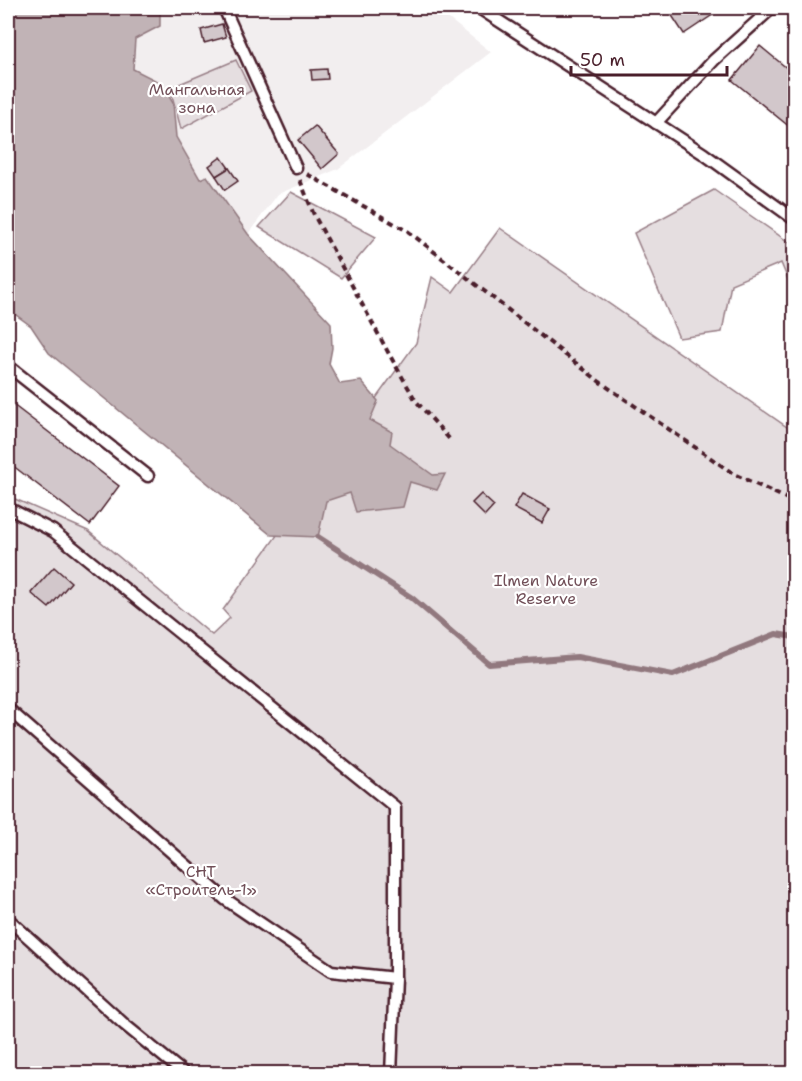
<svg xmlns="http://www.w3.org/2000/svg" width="802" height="1081" viewBox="0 0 802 1081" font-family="'Shantell Sans',sans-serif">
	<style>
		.built { fill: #f2eeef }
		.green { fill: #e5dee0; stroke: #987e86; stroke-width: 1.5 }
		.water { fill: #c1b3b6; stroke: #91787e; stroke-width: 1.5 }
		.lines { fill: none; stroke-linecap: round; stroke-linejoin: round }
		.stream { stroke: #91787e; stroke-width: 6 }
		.building { fill: #d2c7cb; stroke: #4a1f2b; stroke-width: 1.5 }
		.service-casing { stroke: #4a1f2b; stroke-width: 15 }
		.path { stroke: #4a1f2b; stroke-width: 4; stroke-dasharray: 6 4.5; stroke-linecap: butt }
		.service { stroke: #fff; stroke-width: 10 }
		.labels { text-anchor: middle; stroke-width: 4.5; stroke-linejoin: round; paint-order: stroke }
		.park-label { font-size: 16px; fill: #714f58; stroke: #fff }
	</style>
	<rect width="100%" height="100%" fill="#fff"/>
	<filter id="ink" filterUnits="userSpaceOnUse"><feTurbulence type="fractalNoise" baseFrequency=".0167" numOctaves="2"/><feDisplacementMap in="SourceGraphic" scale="12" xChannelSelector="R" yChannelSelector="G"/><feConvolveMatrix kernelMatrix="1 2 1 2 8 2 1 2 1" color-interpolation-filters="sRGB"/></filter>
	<g filter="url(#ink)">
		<path class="built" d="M160,8H435L491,52L338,169L278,194L248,234L208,176L200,179L176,137L173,103L133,69L135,39L160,26Z"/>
		<g class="green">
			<path d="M236,60L251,91L181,129L170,88Z"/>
			<path d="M714,190L794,246V287L789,282L781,263L731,284L722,332L679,338L634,233Z"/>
			<path d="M291,192L376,237L341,278L259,227Z"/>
			<path d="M500,228L794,432V1073H8V496L88,531L212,635L230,618L223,610L416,343L432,277L453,292Z"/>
		</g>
		<path class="water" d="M8,8H160V26L135,39L133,69L161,83L173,103L176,137L200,179L207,176L248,234L331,323L332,348L329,364L340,384L361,381L378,401L370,420L392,432L390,444L433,475L445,474L437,490L410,482L403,507L356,512L350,493L326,501L318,537L271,535L49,353L31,326L8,309Z"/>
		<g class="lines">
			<path class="stream" d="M318,537L412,598L489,664L577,657L673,675L776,634L794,637"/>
		</g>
		<g class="building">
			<path d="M667,8H723L684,34Z"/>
			<path d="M222,24L226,37L204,43L201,30Z"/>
			<path d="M760,46L794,74V124L791,128L732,80Z"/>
			<path d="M327,69L328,79L312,80L311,70Z"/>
			<path d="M315,126L339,154L322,169L298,140Z"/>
			<path d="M221,157L229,168L216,176L209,166Z"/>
			<path d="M229,168L238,181L225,190L216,176Z"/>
			<path d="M8,401L119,486L90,525L8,462Z"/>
			<path d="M481,494L494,506L485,516L472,503Z"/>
			<path d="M522,494L550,509L542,523L514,508Z"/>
			<path d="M54,567L71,582L49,608L31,593Z"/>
		</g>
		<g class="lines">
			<g class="service-casing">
				<g id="service">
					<path d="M224,8L296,168"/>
					<path d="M479,8L704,154L794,219"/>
					<path d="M656,123L714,60L772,8"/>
					<path d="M8,366L148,476"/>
					<path d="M8,508L53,531L395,807V978"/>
					<path d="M8,709L225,899L331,971L395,978L391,1074"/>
					<path d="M8,919L125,1025L185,1074"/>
				</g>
			</g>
			<g class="path">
				<path d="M307,174L409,232L600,382L734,474L794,502"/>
				<path d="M300,180L314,215L389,354L416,401L452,442"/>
			</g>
			<use href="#service" class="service"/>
		</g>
	</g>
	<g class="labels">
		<g class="park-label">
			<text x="197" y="95">Мангальная<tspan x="197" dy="18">зона</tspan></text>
			<text x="546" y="586">Ilmen Nature<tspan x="546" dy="18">Reserve</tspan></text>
			<text x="201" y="877">СНТ<tspan x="201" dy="18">«Строитель-1»</tspan></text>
		</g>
	</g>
	<rect width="802" height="1081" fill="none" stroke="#fff" stroke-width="30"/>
	<rect x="15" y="15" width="772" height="1051" fill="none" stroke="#4a1f2b" stroke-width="2" filter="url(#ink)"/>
	<path d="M571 66v9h156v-9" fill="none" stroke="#4a1f2b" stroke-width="3"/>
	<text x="580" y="66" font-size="18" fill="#4a1f2b" stroke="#ffffff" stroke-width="4.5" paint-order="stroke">50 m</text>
</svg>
